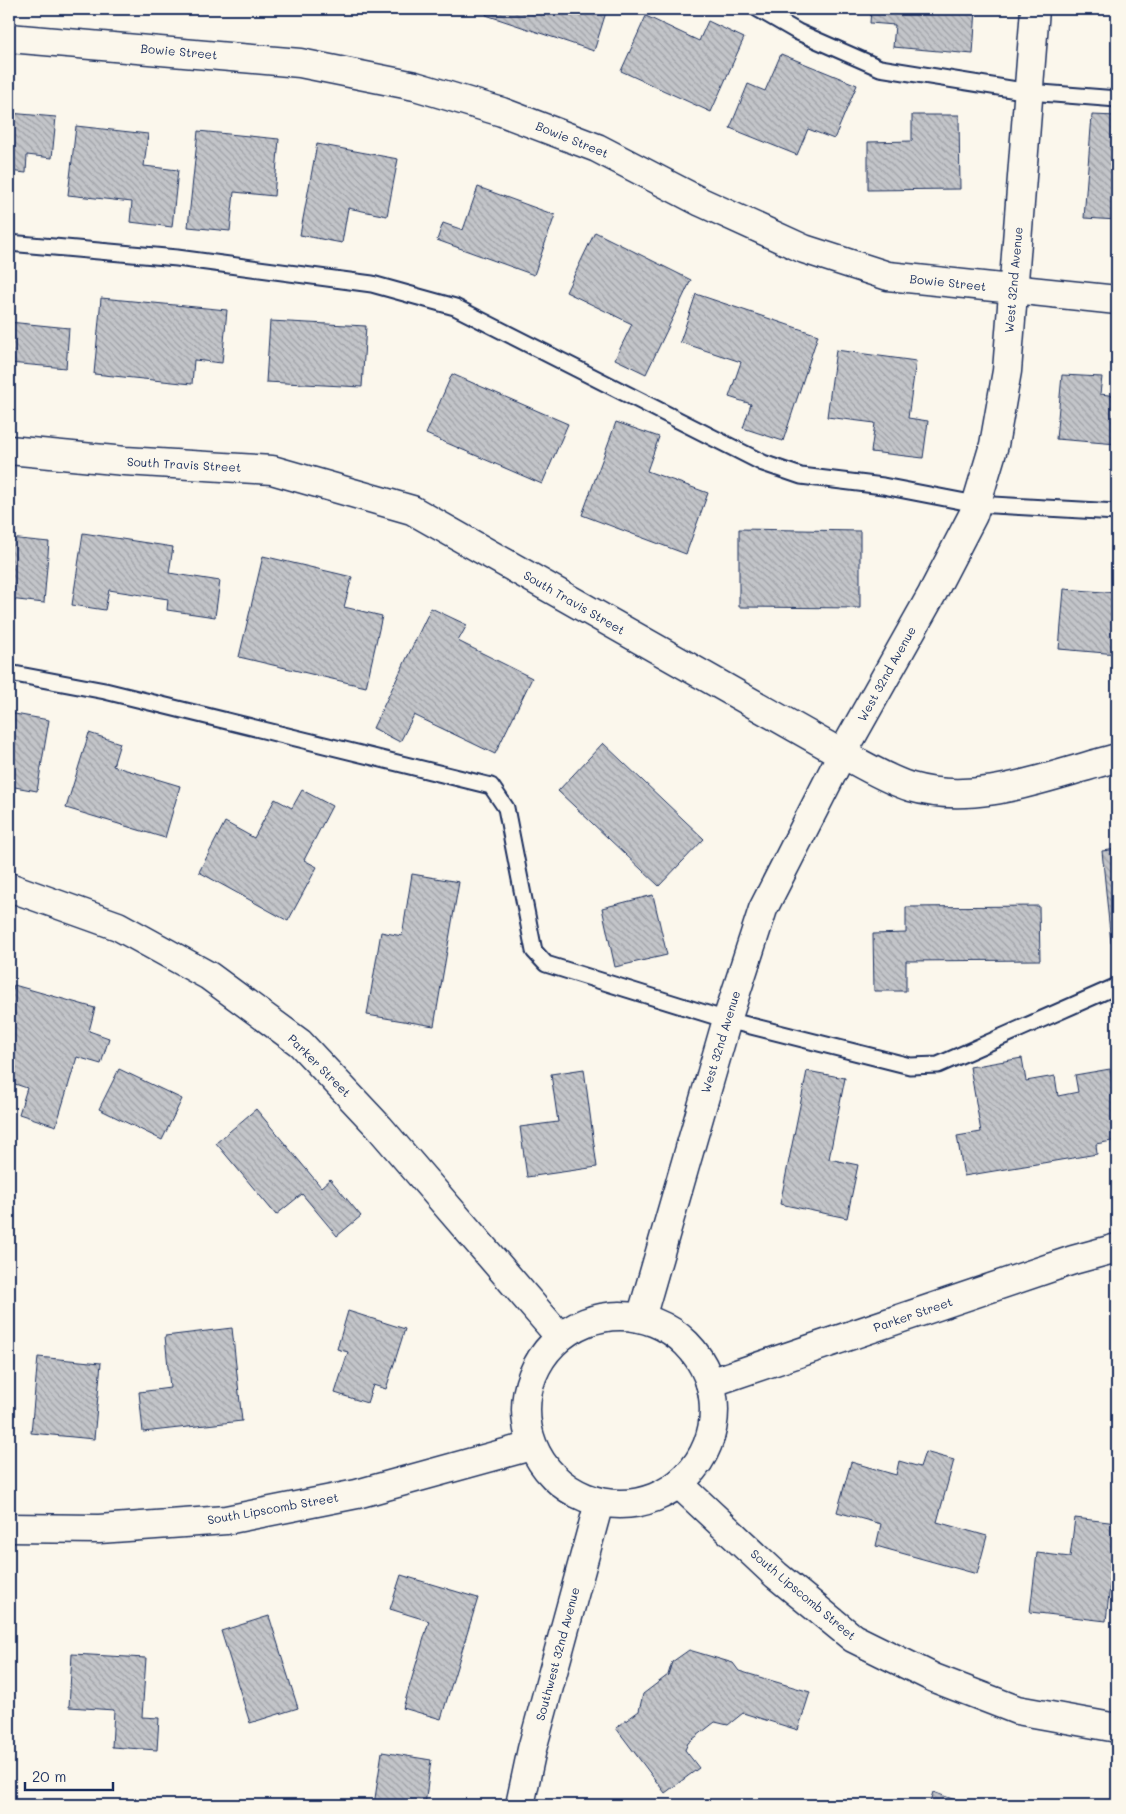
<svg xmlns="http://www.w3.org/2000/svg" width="1126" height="1814" viewBox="0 0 1126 1814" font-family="Mali,sans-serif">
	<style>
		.building { fill: url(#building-back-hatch); stroke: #1b2f5e }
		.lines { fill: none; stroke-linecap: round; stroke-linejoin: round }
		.service-casing { stroke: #1b2f5e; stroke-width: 19 }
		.minor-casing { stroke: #1b2f5e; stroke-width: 31 }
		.tertiary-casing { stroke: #1b2f5e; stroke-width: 31 }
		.secondary-casing { stroke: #1b2f5e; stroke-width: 31 }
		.service { stroke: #fbf7ec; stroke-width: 15 }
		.minor { stroke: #fbf7ec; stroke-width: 28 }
		.tertiary { stroke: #fbf7ec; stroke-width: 28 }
		.secondary { stroke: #fbf7ec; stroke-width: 28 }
		.labels { text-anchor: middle; stroke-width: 5; stroke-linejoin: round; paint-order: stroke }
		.street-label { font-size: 12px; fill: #1b2f5e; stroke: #fbf7ec }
	</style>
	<defs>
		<pattern id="building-back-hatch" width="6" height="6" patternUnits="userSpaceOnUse" patternTransform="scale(1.25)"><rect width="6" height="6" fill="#c3c5c9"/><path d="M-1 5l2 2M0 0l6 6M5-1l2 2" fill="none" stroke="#9ea0a6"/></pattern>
	</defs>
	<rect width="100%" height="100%" fill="#fbf7ec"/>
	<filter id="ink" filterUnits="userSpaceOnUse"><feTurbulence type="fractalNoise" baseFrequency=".02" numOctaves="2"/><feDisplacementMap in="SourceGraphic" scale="10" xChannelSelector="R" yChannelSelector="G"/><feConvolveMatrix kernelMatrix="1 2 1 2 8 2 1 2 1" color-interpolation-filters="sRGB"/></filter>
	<g filter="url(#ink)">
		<g class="building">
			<path d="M488,9H607L594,51L486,15Z"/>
			<path d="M871,9H976L973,54L893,47L895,25L870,23Z"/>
			<path d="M646,16L699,41L708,21L744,38L711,112L621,71Z"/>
			<path d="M781,54L857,85L834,139L808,129L797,155L730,128L748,84L765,91Z"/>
			<path d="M9,113L56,117L52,158L27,155L26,173L9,171Z"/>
			<path d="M912,115H959L960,189L868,190V142L912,141Z"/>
			<path d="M1092,115L1117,116V220L1084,218Z"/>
			<path d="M76,126L148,134L144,166L178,170L172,227L130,222L132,202L68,195Z"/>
			<path d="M198,131L279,139L274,196L234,192L230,231L188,227Z"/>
			<path d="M317,144L398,159L387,216L348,208L342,243L300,235Z"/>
			<path d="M478,187L555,215L534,275L437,240L443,223L463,230Z"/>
			<path d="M595,232L691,280L646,374L615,359L632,324L566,292Z"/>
			<path d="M696,294L818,335L783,441L743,428L751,404L729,397L741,362L680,342Z"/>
			<path d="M101,298L227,310L222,363L194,360L192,384L94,374Z"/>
			<path d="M270,321L366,326L362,387L266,382Z"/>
			<path d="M9,322L69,328L66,368L9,363Z"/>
			<path d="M836,350L916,361L908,418L928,421L923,458L871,452L875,423L827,417Z"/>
			<path d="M452,374L568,424L542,484L426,434Z"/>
			<path d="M1062,375L1102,377L1100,394L1117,396V444L1056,439Z"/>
			<path d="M616,422L659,437L647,471L708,493L686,554L582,515Z"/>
			<path d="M739,529L860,531V608L739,607Z"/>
			<path d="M83,533L173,547L169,573L220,581L215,617L167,610L168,599L109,590L105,610L72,605Z"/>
			<path d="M9,538L49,542L44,603L9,599Z"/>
			<path d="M263,556L352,577L344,607L382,616L366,687L239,657Z"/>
			<path d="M1064,589L1117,593V654L1059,649Z"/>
			<path d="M431,608L467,625L458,641L532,678L495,754L414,715L400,742L373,728Z"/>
			<path d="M9,713L49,720L37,791L9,786Z"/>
			<path d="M89,733L120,743L113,766L180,786L165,838L66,808Z"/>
			<path d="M603,743L704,839L659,886L558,791Z"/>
			<path d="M302,790L332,806L304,860L317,867L288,921L199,872L225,822L254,838L275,799L292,808Z"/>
			<path d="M1117,849V943H1111L1102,851Z"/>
			<path d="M412,874L459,882L434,1026L367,1015L381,932L402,936Z"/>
			<path d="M653,895L667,955L615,967L602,908Z"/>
			<path d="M1039,906L1040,960L906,961V991H874L873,934L906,933V907Z"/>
			<path d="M14,985L95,1008L89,1031L109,1038L101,1064L77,1057L56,1126L19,1114L27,1088L9,1082V1002Z"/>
			<path d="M1022,1058L1026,1081L1055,1076L1058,1096L1078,1092L1075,1075L1110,1069L1117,1114V1140L1096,1144L1097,1154L964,1176L957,1136L981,1132L970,1067Z"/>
			<path d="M119,1069L182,1099L162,1140L99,1109Z"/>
			<path d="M584,1069L597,1167L527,1177L520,1127L558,1122L551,1074Z"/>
			<path d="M807,1071L845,1078L829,1159L858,1165L847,1218L780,1204Z"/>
			<path d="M256,1109L321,1187L330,1179L361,1216L337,1236L302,1194L276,1215L216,1143Z"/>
			<path d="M348,1311L405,1329L386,1389L373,1385L367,1403L335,1393L348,1352L337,1349Z"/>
			<path d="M232,1328L242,1421L143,1432L139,1392L170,1388L165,1336Z"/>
			<path d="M38,1357L101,1363L94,1439L31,1433Z"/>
			<path d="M925,1452L954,1460L937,1522L987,1536L977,1574L876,1546L881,1524L837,1512L851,1462L896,1475L899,1461L920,1467Z"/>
			<path d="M1075,1518L1117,1523L1106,1621L1030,1612L1037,1553L1070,1557Z"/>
			<path d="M401,1575L478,1598L441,1719L403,1708L429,1621L390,1609Z"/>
			<path d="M269,1616L298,1708L250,1723L221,1631Z"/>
			<path d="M689,1650L733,1663L739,1671L810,1692L798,1730L743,1713L728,1725L715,1722L688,1743L685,1750L699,1768L665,1793L616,1728L639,1711L643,1694L668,1675L672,1662Z"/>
			<path d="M72,1654L146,1658L142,1717L159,1718L157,1750L112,1747L114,1710L69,1707Z"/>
			<path d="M382,1752L431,1760L425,1805H374Z"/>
			<path d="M933,1792L969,1805H929Z"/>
		</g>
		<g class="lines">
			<g class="service-casing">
				<g id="service">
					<path d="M758,9L798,32L880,68L1029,92L1117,99"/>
					<path d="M9,243L177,258L372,284L455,307L763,463L801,476L883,486L976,504L1117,512"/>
					<path d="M9,673L105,691L491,786L506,808L534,951L546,964L727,1020L910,1066L938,1065L1117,986"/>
				</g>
			</g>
			<g class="minor-casing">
				<g id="minor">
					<path d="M9,887L118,926L209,976L300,1043L379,1127L560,1337"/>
					<path d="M710,1383L1073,1260L1117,1248"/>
				</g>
			</g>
			<g class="tertiary-casing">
				<g id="tertiary">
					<path d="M9,38L300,63L415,86L502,112L597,148L701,202L804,249L888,276L1117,300"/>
					<circle cx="620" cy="1410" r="94"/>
					<path d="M641,1318L727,1020L763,909L842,754"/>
					<path d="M679,1484L776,1575L853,1638L934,1678L1017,1710L1117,1728"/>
					<path d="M9,1528L99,1529L226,1520L357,1494L531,1446"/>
					<path d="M520,1805L532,1749L599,1503"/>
				</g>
			</g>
			<g class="secondary-casing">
				<g id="secondary">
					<path d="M9,450L125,461L272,470L412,510L842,754C864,765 887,780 911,787C979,807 1052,774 1117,758"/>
					<path d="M842,754L932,594L973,515L994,445L1007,371L1035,9"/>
				</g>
			</g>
			<use href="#service" class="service"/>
			<use href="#minor" class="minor"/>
			<use href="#tertiary" class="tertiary"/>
			<use href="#secondary" class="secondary"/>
		</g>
	</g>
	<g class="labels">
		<g class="street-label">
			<text transform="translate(179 52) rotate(5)" y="4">Bowie Street</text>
			<text transform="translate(572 140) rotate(22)" y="4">Bowie Street</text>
			<text transform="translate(1014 280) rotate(-85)" y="4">West 32nd Avenue</text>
			<text transform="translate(948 283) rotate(6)" y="4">Bowie Street</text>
			<text transform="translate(184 465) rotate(3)" y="4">South Travis Street</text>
			<text transform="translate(574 603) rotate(30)" y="4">South Travis Street</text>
			<text transform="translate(887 674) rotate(-61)" y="4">West 32nd Avenue</text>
			<text transform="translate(721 1042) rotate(-73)" y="4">West 32nd Avenue</text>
			<text transform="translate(319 1066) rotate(45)" y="4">Parker Street</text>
			<text transform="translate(913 1315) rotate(-19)" y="4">Parker Street</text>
			<text transform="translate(273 1509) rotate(-10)" y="4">South Lipscomb Street</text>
			<text transform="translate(803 1595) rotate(40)" y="4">South Lipscomb Street</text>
			<text transform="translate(558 1654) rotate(-75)" y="4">Southwest 32nd Avenue</text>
		</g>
	</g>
	<rect width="1126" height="1814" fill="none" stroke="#fbf7ec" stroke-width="30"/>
	<rect x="15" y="15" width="1096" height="1784" fill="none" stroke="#1b2f5e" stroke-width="2" filter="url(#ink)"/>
	<path d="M25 1782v8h88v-8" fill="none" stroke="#1b2f5e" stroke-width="2.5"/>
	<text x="32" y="1782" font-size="15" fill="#1b2f5e" stroke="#fbf7ec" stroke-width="4" paint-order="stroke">20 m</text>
</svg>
